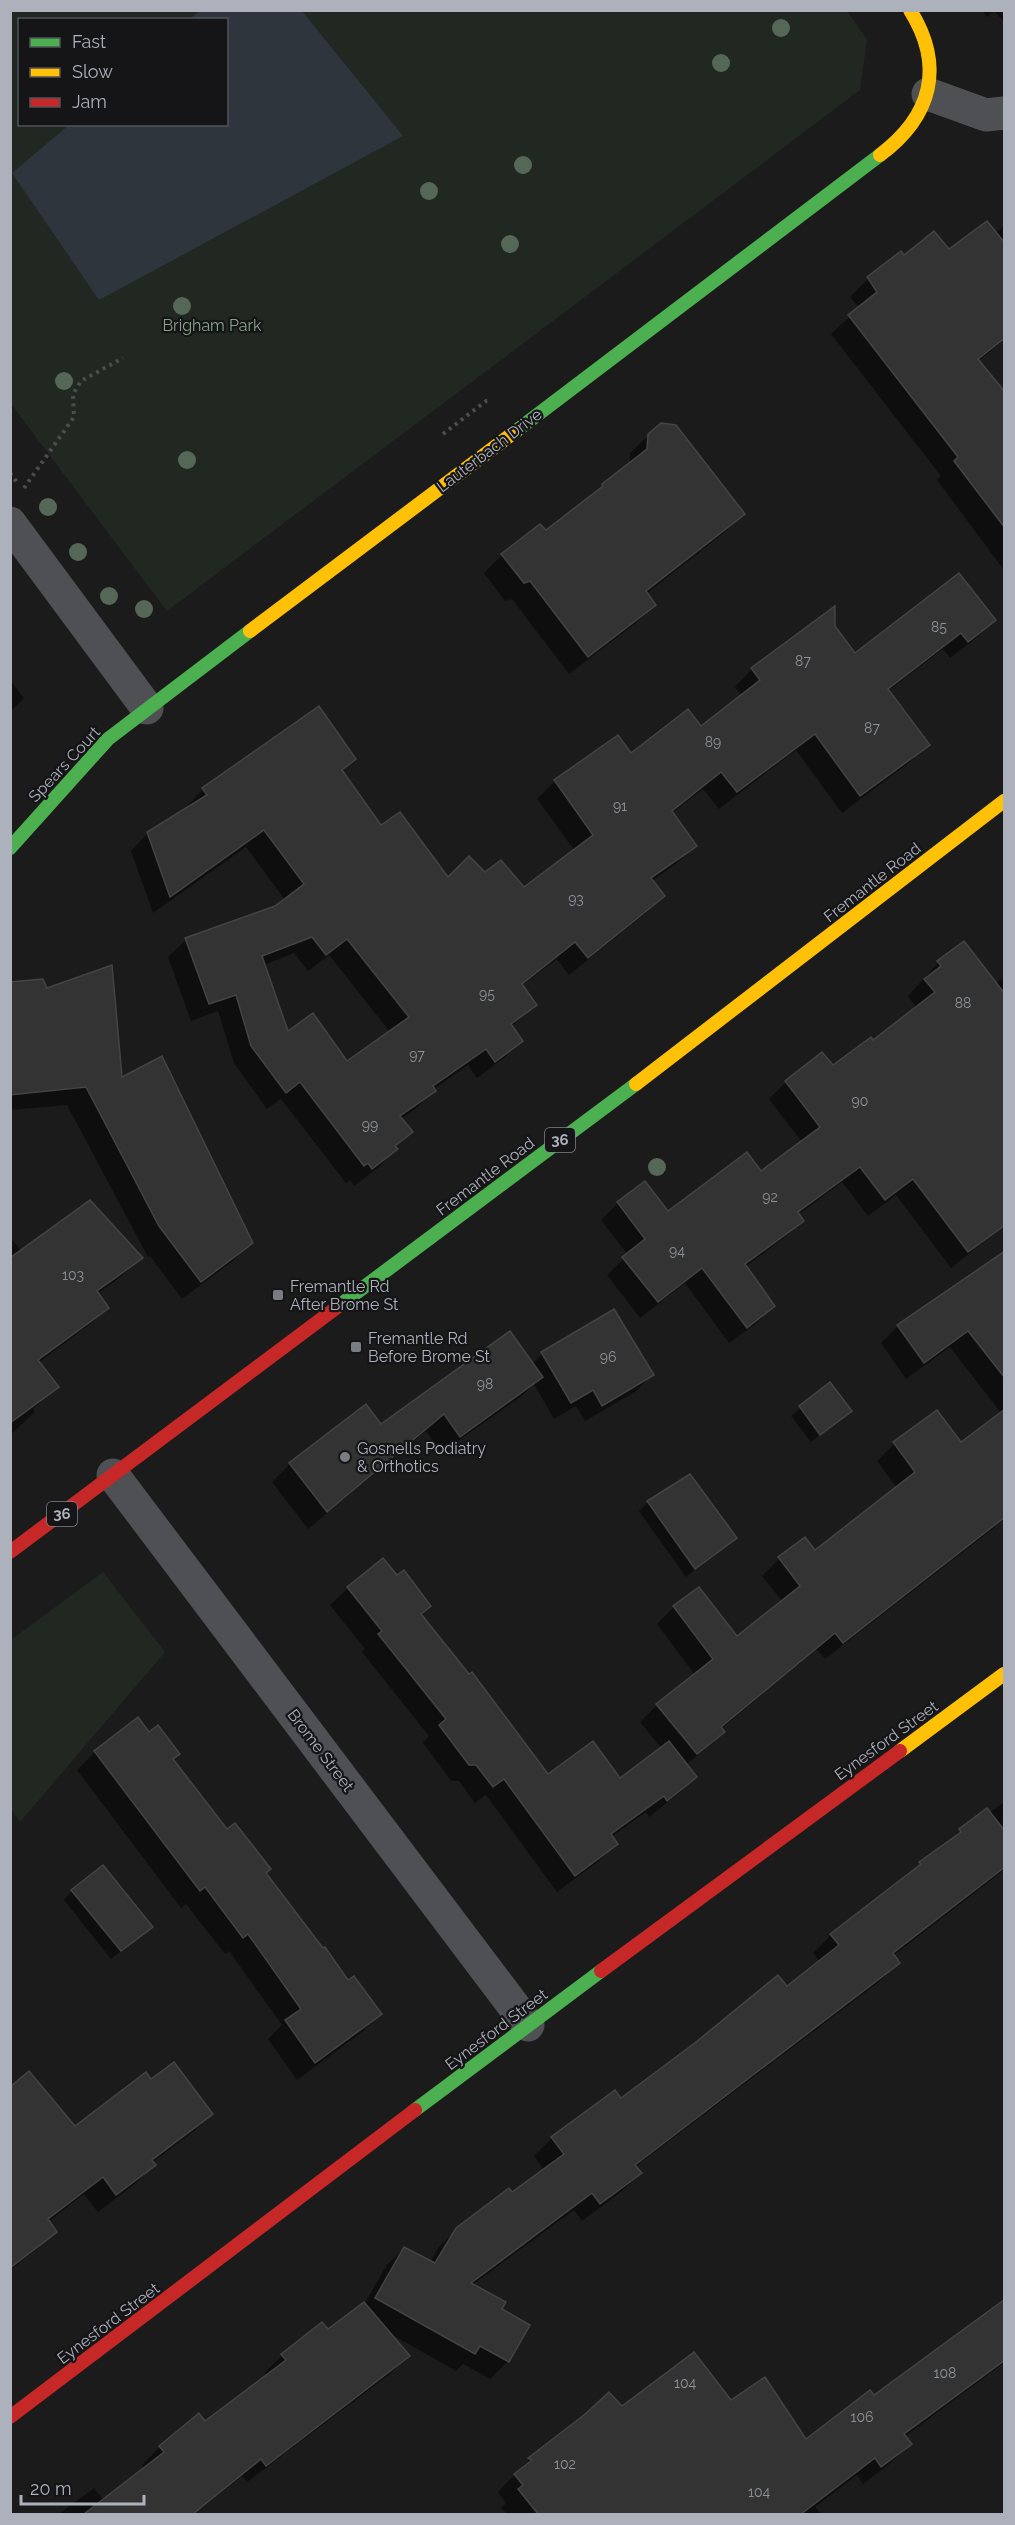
<svg xmlns="http://www.w3.org/2000/svg" width="1015" height="2525" viewBox="0 0 1015 2525" font-family="Raleway,sans-serif">
	<style>
		.green { fill: #212822; fill-rule: evenodd }
		.water { fill: #2e353d }
		.shadow { fill: #0007; fill-rule: evenodd }
		.building { fill: #333; stroke: #434447; stroke-width: 1.5; fill-rule: evenodd }
		.lines { fill: none; stroke-linecap: round; stroke-linejoin: round }
		.path { stroke: #4b4c4f; stroke-width: 4; stroke-dasharray: 3 4.5; stroke-linecap: butt }
		.street { stroke: #4f5054; stroke-width: 33 }
		.fast { stroke: #4caf50; stroke-width: 14 }
		.slow { stroke: #ffc107; stroke-width: 14 }
		.jam { stroke: #c62828; stroke-width: 14 }
		.tree { fill: #556756 }
		.poi-dot { fill: #7a7c83; stroke: #151517; stroke-width: 2 }
		.labels { text-anchor: middle; stroke-width: 4.5; stroke-linejoin: round; paint-order: stroke }
		.number-label { font-size: 14px; fill: #8e9299 }
		.shield { fill: #151517; stroke: #7f828a; stroke-width: 1.5 }
		.shield-label { font-size: 15px; font-weight: bold; fill: #adb1bb }
		.park-label { font-size: 16px; fill: #85a587; stroke: #151517 }
		.street-label { font-size: 16px; fill: #adb1bb; stroke: #151517 }
		.poi-label { font-size: 16px; fill: #adb1bb; stroke: #151517; text-anchor: start }
	</style>
	<rect width="100%" height="100%" fill="#1b1b1b"/>
	<g class="green">
		<path d="M846,10L867,39L860,90L167,611L11,404L10,12L12,11ZM20,20H226V124H20Z"/>
		<path d="M103,1572L165,1652L20,1822L11,1809V1640Z"/>
	</g>
	<path class="water" d="M201,10L302,11L403,136L99,300L12,173L69,125L226,124V20L190,19Z"/>
	<g class="shadow">
		<path d="M982,10H1004V22L994,11L987,17Z"/>
		<path d="M1004,226V340L978,361L1004,400V570L937,480L941,476L831,334L859,308L850,297L868,279L900,253L904,257L949,251L995,233Z"/>
		<path d="M649,435L743,514L725,532L646,594L654,605L636,623L569,674L512,599L505,601L484,573L502,555L545,532L588,500L630,464V453Z"/>
		<path d="M994,620L976,638L950,658L943,649L888,691L928,745L910,762L842,813L796,750L719,809L703,789L672,813L695,845L677,863L652,881L663,896L646,913L569,975L557,959L521,986L535,1004L511,1027L521,1041L504,1058L477,1078L468,1065L434,1089L417,1108L401,1119L411,1132L395,1147L396,1149L379,1167L354,1186L350,1180L346,1183L281,1099L267,1109L234,1063L218,1011L191,1021L168,957L186,940L275,908L285,900L246,847L153,913L131,851L148,833L187,809L186,807L203,789L354,759L342,772L381,827L448,879L485,874L524,889L575,851L537,799L555,781L618,737L630,755L701,728L742,696L735,687L752,669L855,655ZM294,953L308,971L329,955L390,1032L347,1063L288,1034L264,965Z"/>
		<path d="M10,680L24,698L10,712Z"/>
		<path d="M963,943L995,984L1004,977V1226L951,1268L896,1195L868,1216L842,1182L798,1215L802,1221L785,1237L745,1267L773,1306L757,1323L729,1343L685,1283L640,1318L607,1275L628,1255L601,1220L618,1203L668,1213L761,1174L802,1142L769,1099L786,1082L832,1067L873,1042L917,1008L908,996L938,963Z"/>
		<path d="M10,984L47,990L251,1242L233,1261L182,1299L150,1256L148,1257L67,1105L10,1110Z"/>
		<path d="M10,1237L22,1252L140,1258L123,1275L97,1294L107,1308L89,1325L38,1363L57,1387L33,1409L35,1412L10,1435Z"/>
		<path d="M1004,1323V1517L994,1528L825,1659L817,1649L721,1729L723,1732L686,1765L695,1777L678,1794L649,1817L646,1812L611,1837L616,1844L599,1861L557,1892L486,1795L475,1803L459,1781H451L423,1743L429,1736L362,1652L365,1649L330,1605L348,1588L383,1560L419,1615L547,1776L620,1780L662,1749L640,1722L657,1705L695,1675L657,1624L674,1607L736,1638L783,1602L762,1576L779,1559L804,1539L815,1552L897,1488L877,1461L894,1444L937,1412L961,1444L1001,1413L950,1347L906,1379L881,1343L898,1326Z"/>
		<path d="M542,1354L652,1375L635,1392L585,1421L576,1406L554,1419L534,1384L523,1395L441,1453L426,1431L308,1529L272,1482L290,1464L532,1364Z"/>
		<path d="M830,1384L850,1411L811,1442L791,1416Z"/>
		<path d="M648,1502L735,1538L686,1577L639,1511Z"/>
		<path d="M138,1719L172,1760L226,1831L264,1874L348,1982L380,2014L362,2032L297,2080L268,2039L282,2025L229,1951L225,1954L186,1904L181,1908L77,1770L95,1752Z"/>
		<path d="M1004,1802V1870L893,1956L898,1963L880,1981L635,2167L640,2173L622,2191L582,2221L574,2210L472,2285L500,2310L508,2361L490,2379L463,2364L456,2371L389,2333L408,2356L390,2374L247,2482L242,2476L195,2514H59L94,2488L104,2501L145,2469L142,2465L160,2447L205,2423L267,2376L264,2373L282,2356L322,2325L327,2331L365,2303L386,2266L404,2248L430,2262L439,2247L458,2228L544,2170L534,2156L552,2138L615,2092L621,2100L787,1989L820,1962L813,1953L831,1935L942,1849L960,1831L987,1810L989,1813Z"/>
		<path d="M72,1891L151,1927L111,1959L64,1900Z"/>
		<path d="M151,2081L211,2114L193,2132L153,2162L154,2165L136,2183L98,2212L84,2194L48,2222L55,2231L37,2249L10,2270V2085L75,2128Z"/>
		<path d="M1004,2298V2363L904,2437L910,2444L892,2462L863,2484L857,2475L815,2507L821,2514H507L501,2508L506,2503L498,2492L529,2460L585,2417L622,2408L731,2402L805,2441L873,2397Z"/>
	</g>
	<g class="building">
		<path d="M987,221L1005,243V338L978,359L1005,392V528L954,461L958,457L848,315L877,292L867,277L901,251L904,255L934,231L949,249Z"/>
		<path d="M661,423L676,425L745,514L646,591L656,605L588,657L530,581L524,583L501,554L540,524L546,530L603,486L602,484L647,449L648,434Z"/>
		<path d="M959,573L996,620L968,642L961,633L888,689L930,745L860,796L815,734L737,792L721,772L672,811L697,846L651,878L665,896L588,958L575,942L522,984L537,1005L511,1024L523,1041L495,1062L486,1049L433,1086L436,1091L400,1116L413,1132L395,1146L398,1149L372,1169L368,1163L364,1166L300,1082L286,1093L251,1046L236,995L209,1004L185,938L275,906L304,884L264,830L170,897L147,832L207,795L202,788L319,706L356,759L342,770L381,825L400,812L448,877L469,856L485,872L501,860L524,887L593,835L554,780L618,735L631,753L688,709L701,726L760,680L751,668L835,606V626L855,653ZM312,937L326,955L347,939L409,1017L347,1061L313,1013L288,1031L262,956Z"/>
		<path d="M964,941L1005,994V1225L968,1252L913,1179L885,1200L860,1167L798,1212L804,1221L745,1264L775,1306L747,1328L702,1268L658,1302L622,1257L645,1239L617,1202L645,1181L668,1211L747,1152L761,1171L820,1127L785,1081L822,1052L833,1065L871,1037L873,1040L935,992L924,979L941,966L937,961Z"/>
		<path d="M112,965L122,1077L162,1056L253,1243L201,1282L159,1226L86,1087L10,1095V982L43,979L47,988Z"/>
		<path d="M90,1200L143,1258L97,1291L109,1308L38,1360L59,1387L10,1423V1258Z"/>
		<path d="M1005,1251V1378L968,1331L924,1363L897,1325Z"/>
		<path d="M614,1309L654,1375L602,1406L593,1390L571,1403L541,1352Z"/>
		<path d="M510,1331L543,1377L460,1437L444,1414L327,1512L289,1463L366,1404L381,1424Z"/>
		<path d="M830,1382L852,1411L820,1435L799,1406Z"/>
		<path d="M1005,1409V1517L843,1643L835,1633L721,1727L725,1732L697,1754L656,1704L713,1659L673,1606L699,1587L737,1636L800,1586L778,1557L805,1537L815,1550L915,1472L893,1442L937,1410L961,1442Z"/>
		<path d="M690,1474L737,1538L695,1569L647,1501Z"/>
		<path d="M383,1558L397,1575L404,1570L431,1606L421,1614L469,1674L472,1672L548,1774L593,1741L620,1778L669,1741L697,1777L667,1801L664,1796L611,1834L618,1844L575,1876L504,1779L493,1787L476,1765H469L439,1725L446,1719L378,1634L382,1631L347,1587Z"/>
		<path d="M138,1717L149,1732L158,1725L180,1754L173,1759L227,1829L235,1823L271,1869L266,1873L323,1948L325,1947L348,1980L354,1976L382,2014L315,2063L285,2020L301,2009L248,1934L243,1938L205,1887L200,1891L94,1751Z"/>
		<path d="M987,1808L1005,1831V1867L893,1953L900,1963L635,2165L642,2173L600,2204L592,2193L471,2283L506,2302L502,2309L530,2325L509,2362L480,2346L475,2354L375,2298L404,2247L435,2263L456,2228L509,2188L512,2192L564,2154L551,2137L615,2090L621,2098L696,2042L778,1975L787,1986L839,1945L830,1934L921,1864L919,1862L961,1832L959,1829Z"/>
		<path d="M103,1865L153,1927L121,1951L71,1890Z"/>
		<path d="M174,2062L213,2114L152,2160L156,2165L116,2195L103,2177L48,2219L57,2232L10,2268V2087L29,2071L75,2126L146,2072L151,2079Z"/>
		<path d="M1005,2299V2360L904,2434L912,2444L881,2467L875,2458L801,2514H538L518,2489L523,2485L514,2474L532,2460L528,2458L584,2415L609,2392L622,2406L694,2352L731,2400L765,2377L806,2439L870,2390L874,2395Z"/>
		<path d="M364,2302L410,2356L266,2466L261,2459L193,2514H84L164,2452L159,2446L199,2413L205,2421L286,2360L281,2354L322,2322L328,2329Z"/>
	</g>
	<g class="lines">
		<g class="path">
			<path d="M443,434L486,401L491,400"/>
			<path d="M10,473L19,485"/>
			<path d="M24,488L74,417L73,394L81,381L123,358"/>
		</g>
		<g class="street">
			<path d="M928,94L986,115L1004,113"/>
			<path d="M10,523L147,708"/>
			<path d="M113,1475L528,2025"/>
		</g>
		<g class="fast">
			<path d="M516,431L880,155"/>
			<path d="M10,848L108,739L250,631"/>
			<path d="M340,1305L636,1084"/>
			<path d="M415,2110L601,1971"/>
		</g>
		<g class="slow">
			<path d="M880,155C932,116 945,66 910,10"/>
			<path d="M250,631L516,431"/>
			<path d="M636,1084L1004,801"/>
			<path d="M900,1751L1004,1674"/>
		</g>
		<g class="jam">
			<path d="M10,1552L340,1305"/>
			<path d="M601,1971L900,1751"/>
			<path d="M10,2417L415,2110"/>
		</g>
	</g>
	<g class="tree">
		<circle cx="781" cy="28" r="9"/>
		<circle cx="721" cy="63" r="9"/>
		<circle cx="523" cy="165" r="9"/>
		<circle cx="429" cy="191" r="9"/>
		<circle cx="510" cy="244" r="9"/>
		<circle cx="182" cy="306" r="9"/>
		<circle cx="64" cy="381" r="9"/>
		<circle cx="187" cy="460" r="9"/>
		<circle cx="48" cy="507" r="9"/>
		<circle cx="78" cy="552" r="9"/>
		<circle cx="109" cy="596" r="9"/>
		<circle cx="144" cy="609" r="9"/>
		<circle cx="657" cy="1167" r="9"/>
	</g>
	<g class="poi-dot">
		<rect x="272" y="1289" width="12" height="12" rx="3"/>
		<rect x="350" y="1341" width="12" height="12" rx="3"/>
		<circle cx="345" cy="1457" r="6"/>
	</g>
	<g class="labels">
		<g class="number-label">
			<text x="939" y="632">85</text>
			<text x="803" y="666">87</text>
			<text x="872" y="733">87</text>
			<text x="713" y="747">89</text>
			<text x="620" y="811">91</text>
			<text x="576" y="904">93</text>
			<text x="487" y="999">95</text>
			<text x="963" y="1008">88</text>
			<text x="417" y="1060">97</text>
			<text x="860" y="1106">90</text>
			<text x="370" y="1130">99</text>
			<text x="770" y="1202">92</text>
			<text x="677" y="1256">94</text>
			<text x="73" y="1280">103</text>
			<text x="608" y="1362">96</text>
			<text x="485" y="1389">98</text>
			<text x="945" y="2378">108</text>
			<text x="685" y="2388">104</text>
			<text x="862" y="2422">106</text>
			<text x="565" y="2469">102</text>
			<text x="759" y="2497">104</text>
		</g>
		<g class="shield">
			<rect x="545" y="1128" width="30" height="24" rx="4.5"/>
			<rect x="47" y="1502" width="30" height="24" rx="4.5"/>
		</g>
		<g class="shield-label">
			<text x="560" y="1145">36</text>
			<text x="62" y="1519">36</text>
		</g>
		<g class="park-label">
			<text x="212" y="331">Brigham Park</text>
		</g>
		<g class="street-label">
			<text transform="translate(489 450) rotate(-37)" y="6">Lauterbach Drive</text>
			<text transform="translate(64 764) rotate(-47)" y="6">Spears Court</text>
			<text transform="translate(872 882) rotate(-38)" y="6">Fremantle Road</text>
			<text transform="translate(485 1176) rotate(-37)" y="6">Fremantle Road</text>
			<text transform="translate(886 1740) rotate(-36)" y="6">Eynesford Street</text>
			<text transform="translate(321 1750) rotate(53)" y="6">Brome Street</text>
			<text transform="translate(496 2029) rotate(-37)" y="6">Eynesford Street</text>
			<text transform="translate(108 2323) rotate(-37)" y="6">Eynesford Street</text>
		</g>
		<g class="poi-label">
			<text x="290" y="1292">Fremantle Rd<tspan x="290" dy="18">After Brome St</tspan></text>
			<text x="368" y="1344">Fremantle Rd<tspan x="368" dy="18">Before Brome St</tspan></text>
			<text x="357" y="1454">Gosnells Podiatry<tspan x="357" dy="18">&amp; Orthotics</tspan></text>
		</g>
	</g>
	<rect width="1015" height="2525" fill="none" stroke="#adb1bb" stroke-width="24"/>
	<rect x="18" y="18" width="210" height="108" fill="#151517" stroke="#525359" stroke-width="1.5"/>
	<rect x="30" y="38" width="30" height="9" fill="#4caf50" stroke="#525359" stroke-width="1.5"/>
	<text x="72" y="48" font-size="18" fill="#adb1bb">Fast</text>
	<rect x="30" y="68" width="30" height="9" fill="#ffc107" stroke="#525359" stroke-width="1.5"/>
	<text x="72" y="78" font-size="18" fill="#adb1bb">Slow</text>
	<rect x="30" y="98" width="30" height="9" fill="#c62828" stroke="#525359" stroke-width="1.5"/>
	<text x="72" y="108" font-size="18" fill="#adb1bb">Jam</text>
	<path d="M21 2495v9h123v-9" fill="none" stroke="#adb1bb" stroke-width="3"/>
	<text x="30" y="2495" font-size="18" fill="#adb1bb" stroke="#151517" stroke-width="4.5" paint-order="stroke">20 m</text>
</svg>
